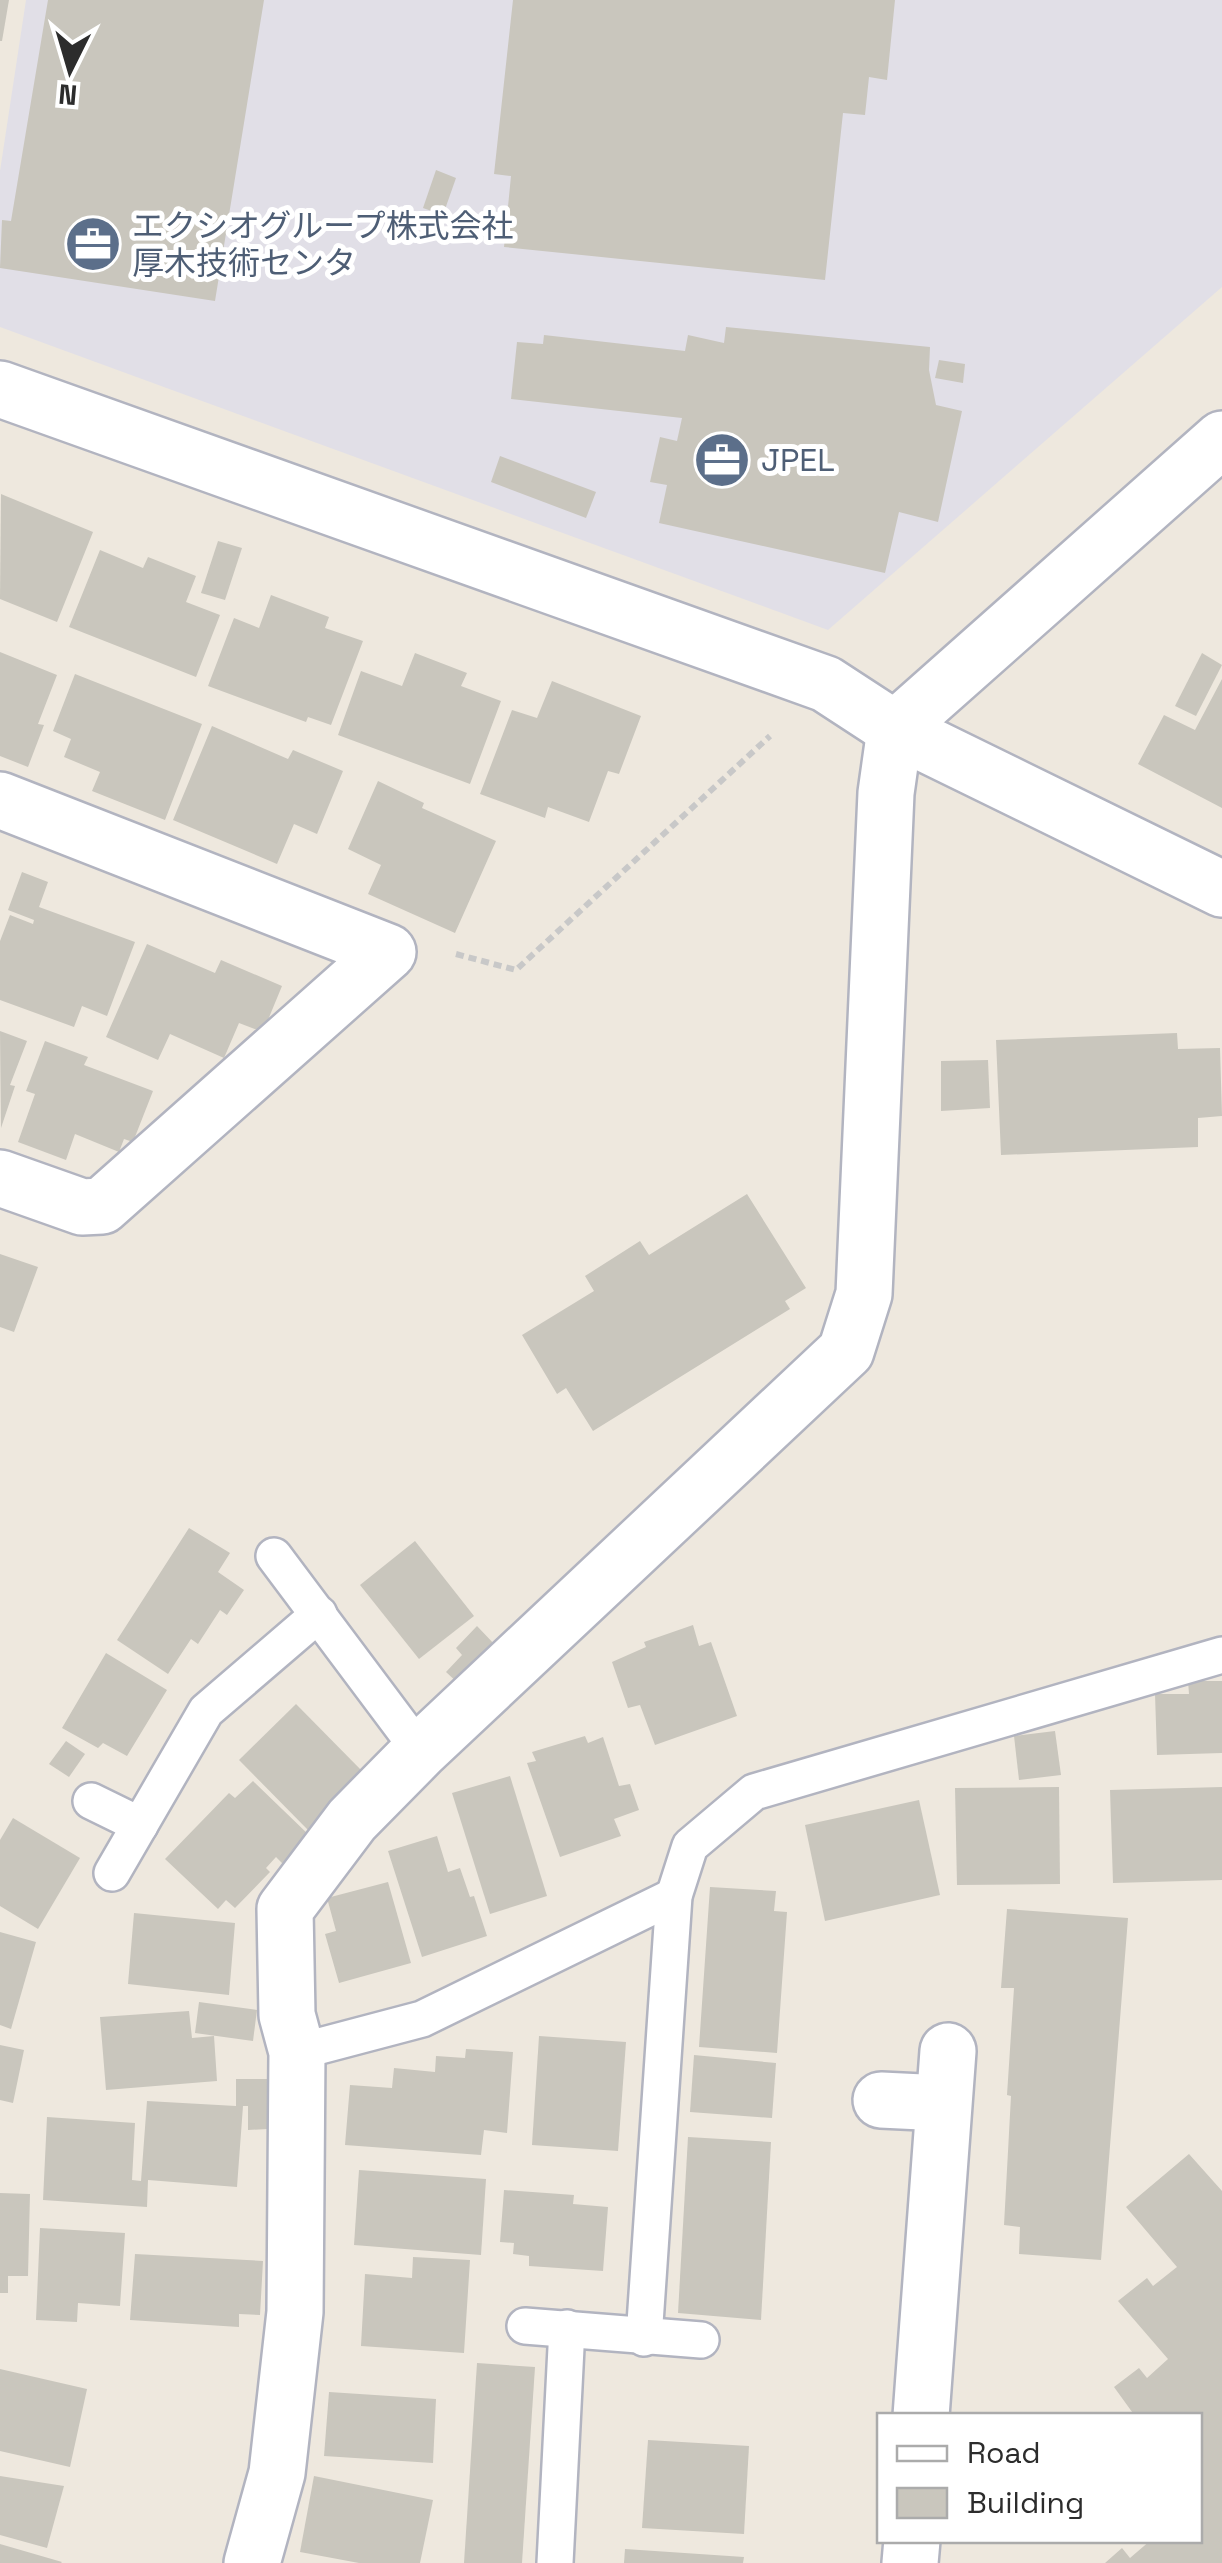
<svg xmlns="http://www.w3.org/2000/svg" width="1222" height="2563" viewBox="0 0 1222 2563" font-family="'Space Grotesk','Noto Sans JP',sans-serif">
	<style>
		.industrial { fill: #e1dfe7 }
		.building { fill: #c9c6bd }
		.lines { fill: none; stroke-linecap: round; stroke-linejoin: round }
		.service-casing { stroke: #b2b4c0; stroke-width: 40 }
		.minor-casing { stroke: #b2b4c0; stroke-width: 60 }
		.tertiary-casing { stroke: #b2b4c0; stroke-width: 60 }
		.path { stroke: #c8c8c8; stroke-width: 6; stroke-dasharray: 8 5; stroke-linecap: butt }
		.service { stroke: #fff; stroke-width: 35 }
		.minor { stroke: #fff; stroke-width: 55 }
		.tertiary { stroke: #fff; stroke-width: 55 }
		.labels { text-anchor: middle; stroke-width: 10; stroke-linejoin: round; paint-order: stroke }
		.service-label { font-size: 32px; fill: #4e5e75; stroke: #fff; text-anchor: start }
	</style>
	<rect width="100%" height="100%" fill="#eee8de"/>
	<path class="industrial" d="M26,0H1222V287L828,630L0,327V171Z"/>
	<g class="building">
		<path d="M0,0H9L2,41H0Z"/>
		<path d="M48,0H264L215,301L0,268L2,220L11,221Z"/>
		<path d="M513,0H895L887,80L869,77L865,115L843,113L825,280L504,247L511,176L494,174Z"/>
		<path d="M436,170L456,178L443,215L423,208Z"/>
		<path d="M726,327L930,347L929,370L936,405L962,411L938,522L899,512L885,573L659,523L667,485L650,482L660,437L677,441L682,418L511,399L517,342L543,344L544,335L685,351L688,335L724,343Z"/>
		<path d="M939,360L965,364L963,383L935,378Z"/>
		<path d="M500,456L596,492L586,518L491,482Z"/>
		<path d="M1,494L93,532L57,622L0,599Z"/>
		<path d="M218,541L242,548L225,600L201,593Z"/>
		<path d="M100,550L143,568L148,557L196,576L186,602L220,615L196,677L69,627Z"/>
		<path d="M271,595L329,617L325,628L363,641L331,725L308,717L306,722L208,686L234,618L259,628Z"/>
		<path d="M0,652L57,675L38,724L44,725L28,767L0,756Z"/>
		<path d="M415,653L467,673L461,686L501,701L470,784L338,735L361,671L402,686Z"/>
		<path d="M1202,653L1222,665L1196,716L1175,706Z"/>
		<path d="M75,674L202,724L165,820L92,791L100,772L64,757L71,739L53,731Z"/>
		<path d="M1222,679V808L1138,764L1164,715L1195,730Z"/>
		<path d="M552,681L641,716L619,774L608,771L589,822L548,807L545,818L480,794L512,710L537,718Z"/>
		<path d="M212,726L288,759L293,750L343,771L317,834L294,824L277,864L173,820Z"/>
		<path d="M378,781L424,803L422,808L496,841L455,933L368,894L381,865L348,849Z"/>
		<path d="M22,872L48,882L39,907L135,942L107,1016L82,1006L74,1027L0,1000V941L10,915L33,924L34,920L8,910Z"/>
		<path d="M147,944L215,973L221,960L282,986L263,1032L239,1023L224,1058L170,1034L158,1060L106,1037Z"/>
		<path d="M0,1031L27,1041L10,1085L15,1086L1,1128Z"/>
		<path d="M1177,1033L1178,1049L1220,1048L1222,1116L1198,1118V1147L1001,1155L996,1040Z"/>
		<path d="M45,1041L88,1057L84,1065L153,1091L133,1142L124,1139L119,1152L75,1134L66,1160L18,1142L35,1094L26,1091Z"/>
		<path d="M988,1060L990,1108L941,1111V1061Z"/>
		<path d="M747,1194L806,1288L785,1301L790,1309L593,1431L566,1388L557,1394L522,1335L594,1291L585,1276L640,1241L649,1255Z"/>
		<path d="M0,1254L38,1267L14,1332L0,1327Z"/>
		<path d="M189,1528L230,1553L218,1572L244,1590L227,1615L220,1610L198,1644L191,1639L168,1674L117,1640Z"/>
		<path d="M415,1541L474,1616L419,1659L360,1585Z"/>
		<path d="M693,1625L699,1646L711,1642L737,1716L655,1745L640,1705L628,1708L612,1662L646,1647L644,1642Z"/>
		<path d="M477,1626L496,1646L459,1684L446,1672L462,1655L456,1648Z"/>
		<path d="M106,1653L167,1690L127,1756L103,1743L98,1748L62,1728Z"/>
		<path d="M1188,1681H1222V1753L1157,1755L1155,1694H1189Z"/>
		<path d="M296,1704L365,1774L308,1830L239,1760Z"/>
		<path d="M1055,1731L1061,1775L1019,1780L1014,1736Z"/>
		<path d="M585,1736L588,1743L603,1737L619,1786L630,1784L639,1810L614,1819L621,1836L560,1857L527,1763L536,1761L532,1752Z"/>
		<path d="M66,1741L85,1754L69,1777L49,1764Z"/>
		<path d="M510,1776L547,1896L490,1914L452,1793Z"/>
		<path d="M253,1781L310,1836L283,1864L276,1857L266,1868L270,1872L235,1908L226,1900L218,1909L165,1859L229,1793L235,1798Z"/>
		<path d="M1059,1787L1060,1884L957,1885L955,1788Z"/>
		<path d="M1222,1787V1880L1113,1883L1110,1790Z"/>
		<path d="M919,1800L940,1895L825,1921L805,1825Z"/>
		<path d="M13,1818L80,1858L38,1929L0,1906V1840Z"/>
		<path d="M437,1836L448,1872L460,1868L470,1897L474,1896L487,1936L422,1957L388,1851Z"/>
		<path d="M388,1882L411,1963L339,1983L325,1934L336,1931L327,1898Z"/>
		<path d="M710,1887L776,1891L774,1911L787,1912L777,2053L699,2047Z"/>
		<path d="M1007,1909L1128,1918L1101,2260L1019,2254L1020,2227L1004,2225L1011,2096L1007,2095L1014,1988H1001Z"/>
		<path d="M134,1913L235,1923L229,1995L128,1984Z"/>
		<path d="M0,1932L36,1942L11,2029L0,2025Z"/>
		<path d="M199,2002L257,2010L253,2041L195,2033Z"/>
		<path d="M189,2011L192,2038L214,2036L217,2081L106,2090L100,2017Z"/>
		<path d="M539,2036L626,2042L618,2151L532,2145Z"/>
		<path d="M0,2045L24,2050L13,2103L0,2100Z"/>
		<path d="M466,2049L513,2052L507,2133L484,2130L481,2155L345,2145L350,2085L392,2088L394,2068L435,2072L436,2056L465,2058Z"/>
		<path d="M694,2055L776,2063L772,2118L690,2112Z"/>
		<path d="M236,2079H267L268,2129L248,2130V2106H243L237,2187L148,2180L147,2207L43,2200L47,2117L135,2123L132,2180L141,2181L147,2101L236,2106Z"/>
		<path d="M688,2137L771,2142L761,2320L678,2313Z"/>
		<path d="M1189,2154L1222,2191V2563H1105L1122,2548L1130,2558L1151,2540H1200V2416H1135L1114,2387L1139,2368L1147,2378L1168,2359L1118,2301L1147,2278L1153,2286L1177,2267L1126,2207Z"/>
		<path d="M359,2170L486,2179L481,2255L354,2245Z"/>
		<path d="M504,2190L574,2195L573,2204L608,2207L603,2271L529,2266V2256L513,2254L514,2243L500,2242Z"/>
		<path d="M0,2193L30,2194L28,2276H8V2293H0Z"/>
		<path d="M40,2228L125,2233L120,2306L78,2303L77,2322L36,2320Z"/>
		<path d="M135,2254L263,2261L260,2315L239,2314V2327L130,2320Z"/>
		<path d="M413,2257L470,2260L464,2353L361,2346L365,2274L412,2278Z"/>
		<path d="M477,2363L535,2367L522,2563H464Z"/>
		<path d="M0,2369L87,2389L70,2467L0,2451Z"/>
		<path d="M329,2392L436,2399L433,2463L324,2456Z"/>
		<path d="M648,2440L749,2446L744,2534L642,2528Z"/>
		<path d="M0,2476L64,2486L47,2548L0,2535Z"/>
		<path d="M314,2476L433,2500L420,2563H359L300,2552Z"/>
		<path d="M0,2544L62,2562L61,2563H0Z"/>
		<path d="M625,2549L744,2557L743,2563H624Z"/>
	</g>
	<g class="lines">
		<g class="service-casing">
			<g id="service">
				<path d="M274,1556L420,1751"/>
				<path d="M91,1801L140,1825"/>
				<path d="M112,1873L206,1711L319,1614"/>
				<path d="M297,2052L422,2019L674,1896"/>
				<path d="M525,2326L701,2340"/>
				<path d="M644,2338L674,1896L690,1846L754,1792L1222,1655"/>
				<path d="M555,2563L567,2328"/>
			</g>
		</g>
		<g class="minor-casing">
			<g id="minor">
				<path d="M0,800L388,952L102,1206L82,1207L0,1178"/>
				<path d="M881,2100L943,2103"/>
				<path d="M921,2416L948,2051"/>
				<path d="M252,2563L277,2473L295,2312L297,2052L287,2015L285,1909L352,1820L420,1751L846,1351L864,1294L886,793L895,729"/>
				<path d="M910,2563L912,2540"/>
			</g>
		</g>
		<g class="tertiary-casing">
			<g id="tertiary">
				<path d="M0,389L826,684L895,729L1222,889"/>
				<path d="M895,729L1222,439"/>
			</g>
		</g>
		<path class="path" d="M456,954L516,970L770,736"/>
		<use href="#service" class="service"/>
		<use href="#minor" class="minor"/>
		<use href="#tertiary" class="tertiary"/>
	</g>
	<defs>
		<g id="office-disc" transform="scale(2.875)"><circle r="9.5" fill="#5c6f8a" stroke="#fff"/><path d="M-6-3h4V-5.5h4V-3h4V5H-6ZM-1-4.5V-3h2v-1.5ZM-6 0V1H6V0Z" fill="#fff"/></g>
	</defs>
	<g fill-rule="evenodd">
		<use href="#office-disc" x="93" y="244"/>
		<use href="#office-disc" x="722" y="460"/>
	</g>
	<g class="labels">
		<g class="service-label">
			<text x="132" y="237">エクシオグループ株式会社<tspan x="132" dy="37">厚木技術センタ</tspan></text>
			<text x="761" y="471">JPEL</text>
		</g>
	</g>
	<rect x="877" y="2413" width="325" height="130" fill="#ffffff" stroke="#ababab" stroke-width="2.5"/>
	<rect x="897" y="2446" width="50" height="15" fill="#ffffff" stroke="#ababab" stroke-width="2.5"/>
	<text x="967" y="2463" font-size="30" fill="#2c2c2c">Road</text>
	<rect x="897" y="2488" width="50" height="30" fill="#c9c6bd" stroke="#ababab" stroke-width="2.5"/>
	<text x="967" y="2513" font-size="30" fill="#2c2c2c">Building</text>
	<g transform="translate(70 70) rotate(185)" stroke="#ffffff" stroke-width="8" paint-order="stroke">
	<path d="M0-8L18 38L0 25L-18 38Z" fill="#2c2c2c"/>
	<text y="-15" font-size="28" font-weight="bold" text-anchor="middle" fill="#2c2c2c">N</text>
	</g>
</svg>
